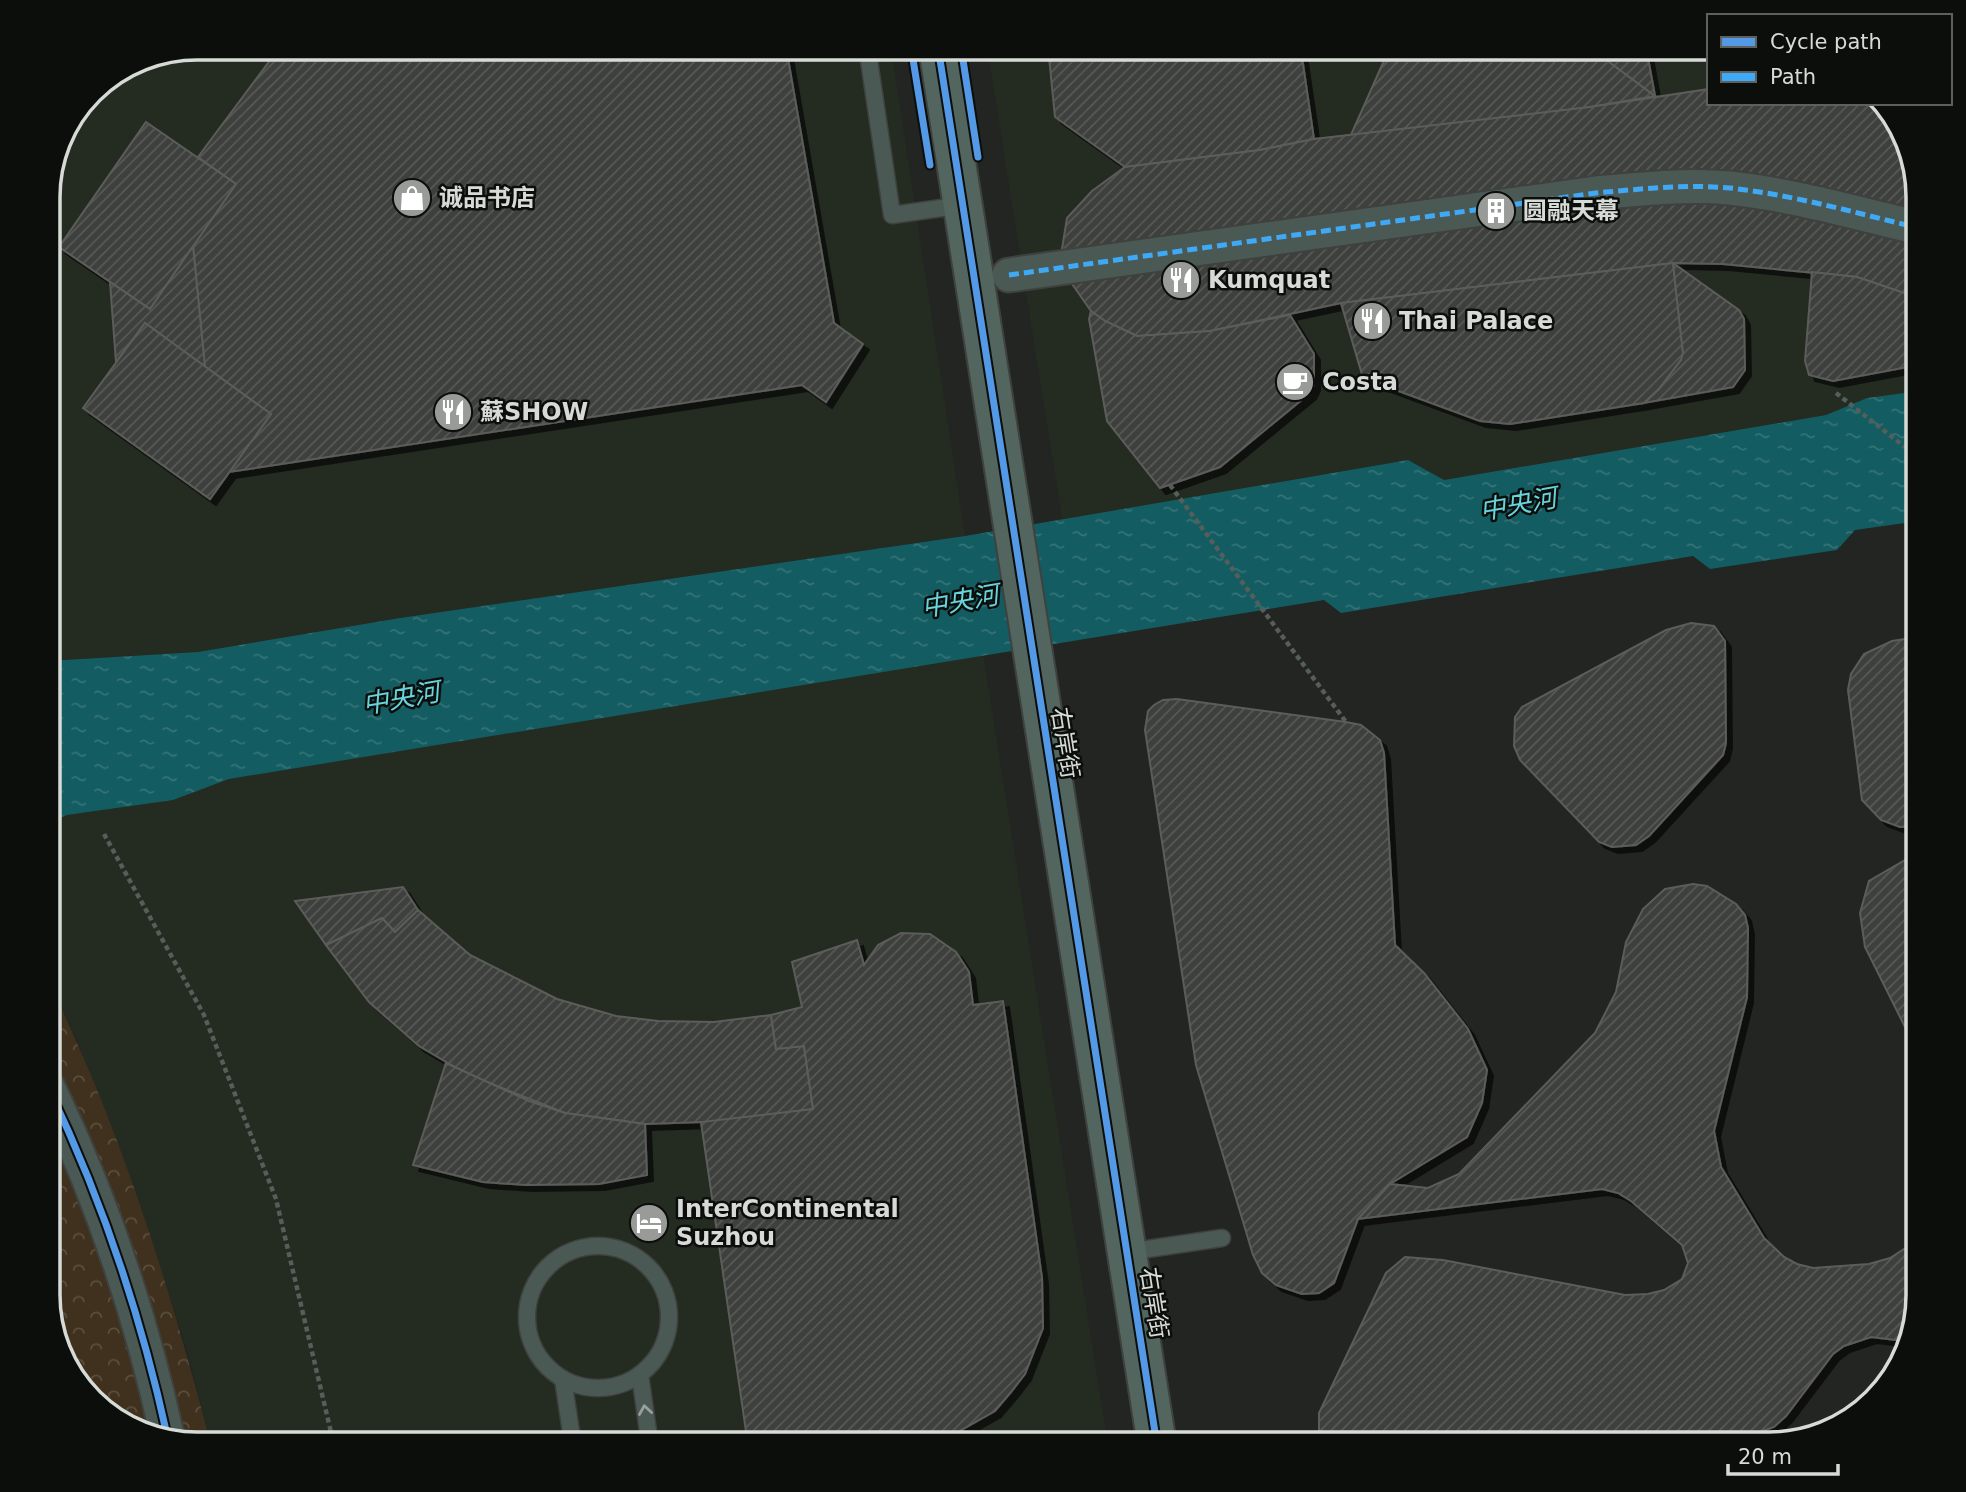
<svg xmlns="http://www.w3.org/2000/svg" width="1966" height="1492" viewBox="0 0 1966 1492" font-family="'DejaVu Sans','Noto Sans SC',sans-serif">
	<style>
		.built { fill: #242b21 }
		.forest { fill: url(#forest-crowns) }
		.water { fill: url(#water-ripples) }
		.building { fill: url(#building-hatch); stroke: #5c5d5a; stroke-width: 2; filter: url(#shadow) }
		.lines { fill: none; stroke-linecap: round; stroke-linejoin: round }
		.lane-casing { stroke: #3f413f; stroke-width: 19 }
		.street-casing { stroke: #3f413f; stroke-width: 37 }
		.secondary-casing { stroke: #3f413f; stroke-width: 42 }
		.path { stroke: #555e5a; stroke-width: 4.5; stroke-dasharray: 5 3.5; stroke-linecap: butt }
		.lane { stroke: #4b5954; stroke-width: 16 }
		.street { stroke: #4b5954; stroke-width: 33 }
		.secondary { stroke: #52655e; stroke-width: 38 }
		.quiet { stroke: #3fa9f5; stroke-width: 5; stroke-dasharray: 10 5; stroke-linecap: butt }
		.cycleway-casing { stroke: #0c0e0b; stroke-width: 11 }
		.cycleway { stroke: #5399e6; stroke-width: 7 }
		.oneway { stroke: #98a09c }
		.labels { text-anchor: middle; stroke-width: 5; stroke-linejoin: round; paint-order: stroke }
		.poi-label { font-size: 24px; font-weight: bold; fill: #d7dbd7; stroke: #0c0e0b; text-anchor: start }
		.street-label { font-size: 24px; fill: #d7dbd7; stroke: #0c0e0b }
		.water-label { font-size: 26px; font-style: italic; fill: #68d5de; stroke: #0c0e0b }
		.rim { fill: none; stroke: #d7dbd7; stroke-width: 3.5 }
	</style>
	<defs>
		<pattern id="forest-crowns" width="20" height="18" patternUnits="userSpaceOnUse" patternTransform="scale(1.75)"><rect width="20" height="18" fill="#3f311d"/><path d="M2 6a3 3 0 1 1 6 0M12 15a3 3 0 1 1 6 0" fill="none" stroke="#5a4e3d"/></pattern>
		<pattern id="water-ripples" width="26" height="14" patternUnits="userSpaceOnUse" patternTransform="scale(1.75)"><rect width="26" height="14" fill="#135c61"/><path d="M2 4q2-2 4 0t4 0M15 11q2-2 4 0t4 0" fill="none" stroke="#357377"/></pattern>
		<pattern id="building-hatch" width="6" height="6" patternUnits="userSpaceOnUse" patternTransform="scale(1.75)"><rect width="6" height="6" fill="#3d3f3c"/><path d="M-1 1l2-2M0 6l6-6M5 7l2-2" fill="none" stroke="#585a57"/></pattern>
		<filter id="shadow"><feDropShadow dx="6" dy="6" stdDeviation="0" flood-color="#0009"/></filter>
	</defs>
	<rect width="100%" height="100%" fill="#222521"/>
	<g class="built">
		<path d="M197,47H891L965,536L400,618L198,652L48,661V187L63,130L98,85L140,58Z"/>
		<path d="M987,47H1709V103H1881L1903,130L1919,196V391L1867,398L1826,415L1443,480L1408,460L1062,519Z"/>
		<path d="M983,653L1108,1445H211L186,1347L154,1250L77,1040L48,980V823L67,815L173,800L229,779Z"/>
	</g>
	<path class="forest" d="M48,980C120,1127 170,1287 211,1445H196L105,1414L63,1362L48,1305Z"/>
	<path class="water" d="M1919,391V521L1855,530L1837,550L1710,569L1693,556L1341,613L1324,600L229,779L173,800L67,815L48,823V661L198,652L400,618L965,536L1408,460L1444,480L1826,415L1867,398Z"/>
	<g class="building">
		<path d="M280,47H786L834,323L863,344L826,402L802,385L229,472L271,414L205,367L193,246L236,184L198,157Z"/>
		<path d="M1048,47L1289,48L1302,57L1314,139L1260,150L1125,167L1055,117Z"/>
		<path d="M1390,47H1589L1655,96L1590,107L1350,137Z"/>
		<path d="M1589,47H1646L1655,96Z"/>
		<path d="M1709,89V103H1861L1887,111L1903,130L1919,196V298L1857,277L1723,264L1673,263L1341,303L1210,331L1137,336L1105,321L1091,311L1068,278L1061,255L1067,218L1092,191L1125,167L1260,150L1314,139L1590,107Z"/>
		<path d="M1861,103H1881L1887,111Z"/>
		<path d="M146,122L236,184L150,309L59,247Z"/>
		<path d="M193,246L205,367L145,323L116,362L110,282L150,309Z"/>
		<path d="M1673,263L1683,353L1681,360L1655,394L1644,403L1510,424L1480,421L1363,378L1341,303Z"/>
		<path d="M1673,263L1739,310L1744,319L1745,370L1733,387L1644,403L1659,389L1681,360L1683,353Z"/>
		<path d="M1812,272L1857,277L1919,298V365L1833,381L1809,375L1805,361Z"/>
		<path d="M1091,311L1105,321L1137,336L1210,331L1290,315L1314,354V385L1310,393L1220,467L1160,488L1107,421L1089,319Z"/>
		<path d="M145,323L271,414L210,499L83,408Z"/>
		<path d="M1691,623L1714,626L1725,641L1726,743L1723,755L1649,836L1636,845L1612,847L1599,842L1520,760L1514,746L1515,717L1522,707L1666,630Z"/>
		<path d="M1919,637V826L1900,827L1881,820L1862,800L1848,690L1851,674L1864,654L1892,641Z"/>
		<path d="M1177,699L1346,722L1361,725L1380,740L1384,753L1395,945L1424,973L1468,1029L1487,1070L1482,1103L1467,1137L1390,1184L1358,1219L1334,1283L1319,1293L1302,1294L1276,1285L1262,1273L1253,1255L1196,1065L1145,730L1148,711L1154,705L1163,700Z"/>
		<path d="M1919,852V1055L1865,947L1860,913L1869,881Z"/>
		<path d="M1693,884L1707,886L1736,904L1745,915L1748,928L1747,997L1714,1131L1721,1167L1764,1238L1784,1257L1797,1264L1813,1268L1869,1264L1890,1258L1907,1247L1919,1232V1296L1903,1341L1871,1337L1844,1346L1833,1354L1786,1416L1774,1427L1747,1437L1696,1445H1319V1413L1386,1273L1405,1257L1443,1260L1625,1295L1648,1294L1664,1290L1682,1279L1688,1263L1682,1245L1631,1201L1618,1193L1602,1189L1358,1219L1390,1184L1428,1188L1459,1174L1595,1033L1616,992L1626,942L1643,909L1665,889Z"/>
		<path d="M403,887L418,910L395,932L382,918L326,945L295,901Z"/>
		<path d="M418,910L470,955L557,999L616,1016L658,1021L714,1022L771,1015L776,1049L804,1046L813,1109L732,1121L645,1124L565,1113L467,1074L419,1046L369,1002L326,945L382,918L395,932Z"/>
		<path d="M901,933L930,934L956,952L969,972L973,1005L1003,1001L1042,1278L1043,1328L1025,1374L1011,1392L995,1411L947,1438L924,1445H748L701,1122L813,1109L804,1046L776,1049L771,1015L802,1007L792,962L857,940L864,965L878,945Z"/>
		<path d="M446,1063L529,1101L565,1113L645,1124L647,1175L599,1184L526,1185L483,1182L413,1165Z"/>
	</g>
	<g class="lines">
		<g class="lane-casing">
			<g id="lane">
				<path d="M867,47L892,215L963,205"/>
				<circle cx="598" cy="1317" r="71"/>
				<path d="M1127,1252L1222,1238"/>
				<path d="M640,1375L650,1445"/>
				<path d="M563,1379L573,1445"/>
			</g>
		</g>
		<g class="street-casing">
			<g id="street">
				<path d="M1009,275L1596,193C1640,189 1686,184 1730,188C1794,195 1856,213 1919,228"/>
				<path d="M48,1087C101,1197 141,1316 167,1435"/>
			</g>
		</g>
		<g class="secondary-casing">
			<path id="secondary" d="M938,47L1157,1445"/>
		</g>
		<g class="path">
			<path d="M1836,393L1919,458"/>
			<path d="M1170,485L1346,722"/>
			<path d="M104,834L204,1015L276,1199L334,1445"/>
		</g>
		<use href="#lane" class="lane"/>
		<use href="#street" class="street"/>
		<use href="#secondary" class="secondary"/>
		<path class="quiet" d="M1009,275L1596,193C1640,189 1686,184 1730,188C1794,195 1856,213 1919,228"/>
		<g class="cycleway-casing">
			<g id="cycleway">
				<path d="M911,47L930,165"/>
				<path d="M938,47L1157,1445"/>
				<path d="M961,47L978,157"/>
				<path d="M48,1087C101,1197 141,1316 167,1435"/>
			</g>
		</g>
		<use href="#cycleway" class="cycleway"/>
	</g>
	<defs><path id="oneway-chevron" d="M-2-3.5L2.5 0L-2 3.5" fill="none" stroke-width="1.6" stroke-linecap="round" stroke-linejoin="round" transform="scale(1.75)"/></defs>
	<use class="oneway" href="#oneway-chevron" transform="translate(645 1410) rotate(-99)"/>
	<defs>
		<g id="shop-disc" transform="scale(2.0125)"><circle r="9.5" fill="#989b97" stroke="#0c0e0b"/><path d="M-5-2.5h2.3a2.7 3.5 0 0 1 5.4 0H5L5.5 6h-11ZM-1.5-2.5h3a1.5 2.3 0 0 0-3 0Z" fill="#fff"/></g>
		<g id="building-disc" transform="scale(2.0125)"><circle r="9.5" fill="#989b97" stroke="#0c0e0b"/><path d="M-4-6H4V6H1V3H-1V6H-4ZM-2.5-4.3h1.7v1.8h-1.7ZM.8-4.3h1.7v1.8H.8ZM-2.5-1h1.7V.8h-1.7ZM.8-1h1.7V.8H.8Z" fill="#fff"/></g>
		<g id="restaurant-disc" transform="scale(2.0125)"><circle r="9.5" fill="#989b97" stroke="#0c0e0b"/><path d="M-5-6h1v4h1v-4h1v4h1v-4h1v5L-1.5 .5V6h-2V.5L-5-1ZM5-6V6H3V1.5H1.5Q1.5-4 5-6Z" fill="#fff"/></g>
		<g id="cafe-disc" transform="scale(2.0125)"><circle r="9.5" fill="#989b97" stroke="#0c0e0b"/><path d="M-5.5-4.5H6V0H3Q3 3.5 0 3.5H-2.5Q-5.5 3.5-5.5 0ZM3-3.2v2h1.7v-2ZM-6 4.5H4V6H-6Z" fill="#fff"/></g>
		<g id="hotel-disc" transform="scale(2.0125)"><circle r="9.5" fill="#989b97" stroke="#0c0e0b"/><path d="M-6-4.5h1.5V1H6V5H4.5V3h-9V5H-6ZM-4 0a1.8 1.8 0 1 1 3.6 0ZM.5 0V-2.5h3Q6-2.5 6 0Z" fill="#fff"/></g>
	</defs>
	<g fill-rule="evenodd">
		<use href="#shop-disc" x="412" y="198"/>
		<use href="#building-disc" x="1496" y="211"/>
		<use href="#restaurant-disc" x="1181" y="280"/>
		<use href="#restaurant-disc" x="1372" y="321"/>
		<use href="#cafe-disc" x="1295" y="382"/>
		<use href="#restaurant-disc" x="453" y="412"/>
		<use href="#hotel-disc" x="649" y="1223"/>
	</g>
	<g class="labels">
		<g class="poi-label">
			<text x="439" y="206">诚品书店</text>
			<text x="1523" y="219">圆融天幕</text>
			<text x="1208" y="288">Kumquat</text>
			<text x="1399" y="329">Thai Palace</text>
			<text x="1322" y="390">Costa</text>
			<text x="480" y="420">蘇SHOW</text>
			<text x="676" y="1217">InterContinental<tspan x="676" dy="28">Suzhou</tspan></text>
		</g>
		<g class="street-label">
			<text transform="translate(1065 743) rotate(81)" y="8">右岸街</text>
			<text transform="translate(1154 1303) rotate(81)" y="8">右岸街</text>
		</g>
		<g class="water-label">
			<text transform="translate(1518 504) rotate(-10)" y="9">中央河</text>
			<text transform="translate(960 601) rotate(-10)" y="9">中央河</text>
			<text transform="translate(401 698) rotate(-10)" y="9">中央河</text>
		</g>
	</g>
	<path d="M0 0H1966V1492H0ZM197 60H1769A137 137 0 0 1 1906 197V1295A137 137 0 0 1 1769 1432H197A137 137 0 0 1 60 1295V197A137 137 0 0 1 197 60Z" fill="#0c0e0b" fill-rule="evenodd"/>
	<path class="rim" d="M197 60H1769A137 137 0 0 1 1906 197V1295A137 137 0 0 1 1769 1432H197A137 137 0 0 1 60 1295V197A137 137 0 0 1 197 60Z"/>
	<rect x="1707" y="14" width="245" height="91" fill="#0c0e0b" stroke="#5d605d" stroke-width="2"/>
	<rect x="1721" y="37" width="35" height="10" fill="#5399e6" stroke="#5d605d" stroke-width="2"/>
	<text x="1770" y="49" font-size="21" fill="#d7dbd7">Cycle path</text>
	<rect x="1721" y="72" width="35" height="10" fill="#3fa9f5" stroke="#5d605d" stroke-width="2"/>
	<text x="1770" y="84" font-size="21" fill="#d7dbd7">Path</text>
	<path d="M1728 1464v10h110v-10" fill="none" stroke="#d7dbd7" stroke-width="3.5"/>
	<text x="1738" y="1464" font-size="21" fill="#d7dbd7" stroke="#0c0e0b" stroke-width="5" paint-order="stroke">20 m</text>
</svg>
